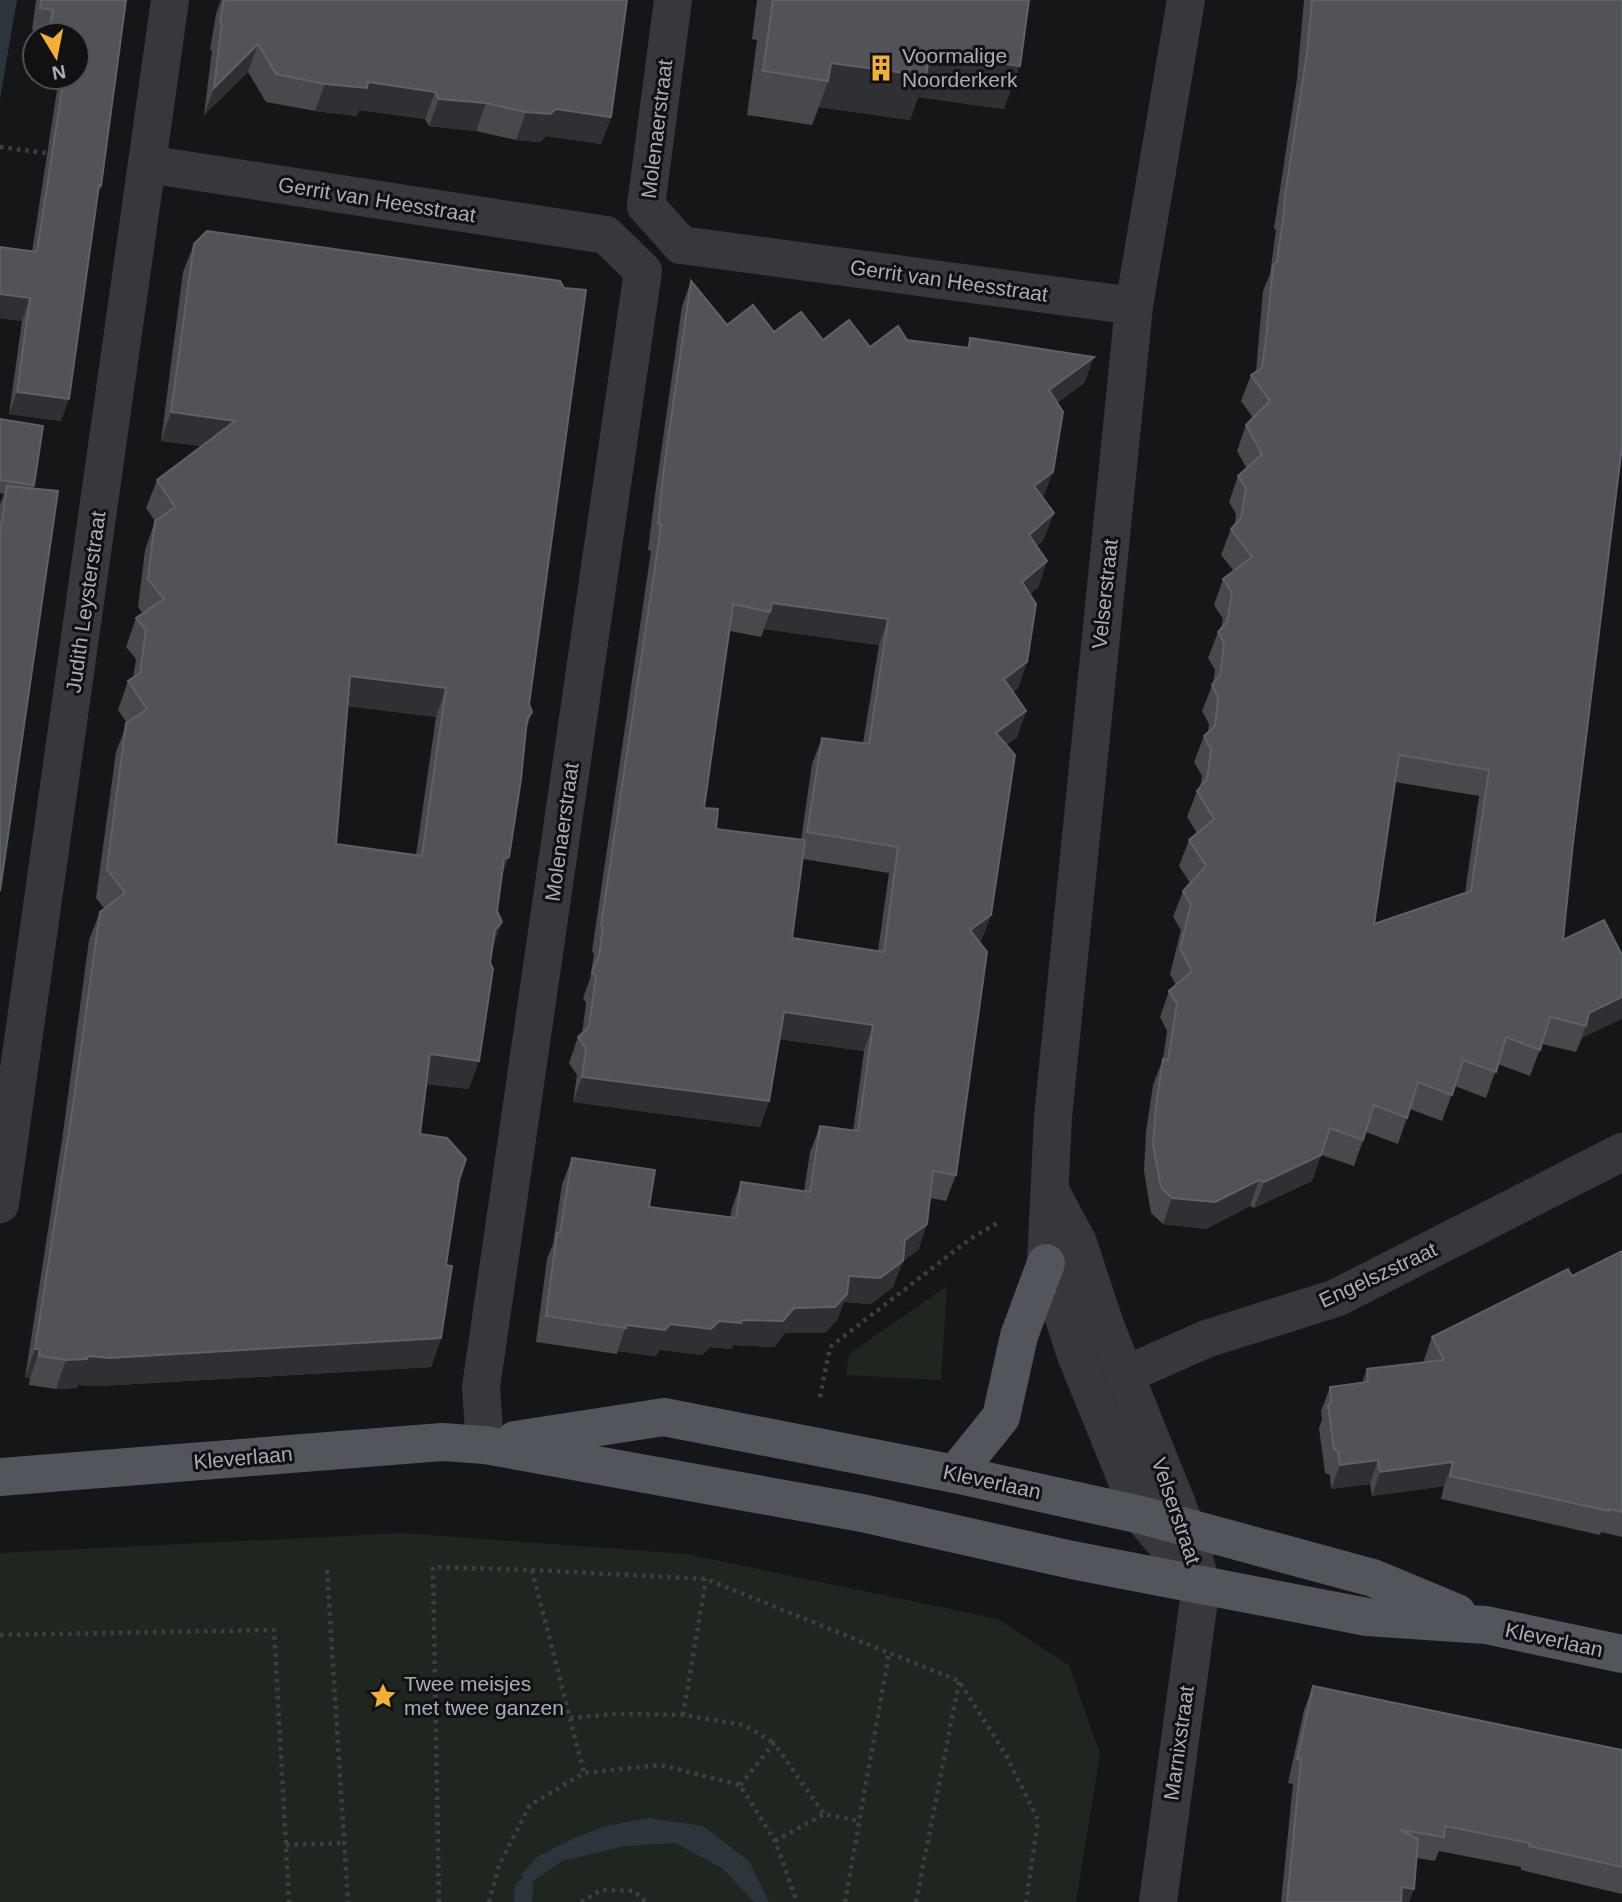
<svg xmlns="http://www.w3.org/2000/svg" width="1622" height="1902" viewBox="0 0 1622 1902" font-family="Arial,sans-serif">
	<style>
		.green { fill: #1e261f }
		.water { fill: #2c353c }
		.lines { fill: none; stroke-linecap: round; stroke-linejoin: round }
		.stream { stroke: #2c353c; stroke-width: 18 }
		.path { stroke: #3d3f44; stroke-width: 4.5; stroke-dasharray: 3.5 5; stroke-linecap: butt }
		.minor { stroke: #37383d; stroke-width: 38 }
		.major { stroke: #53555c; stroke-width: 38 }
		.wall { fill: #47494d; fill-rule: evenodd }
		.shaded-wall { fill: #2f3033 }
		.building { fill: #525359; stroke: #5f6168; stroke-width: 2; fill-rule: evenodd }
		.labels { text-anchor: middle; stroke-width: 6; stroke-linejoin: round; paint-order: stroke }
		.poi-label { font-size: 21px; fill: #a8adb8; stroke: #111113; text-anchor: start }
		.street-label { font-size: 21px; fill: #a8adb8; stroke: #111113 }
	</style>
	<rect width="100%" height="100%" fill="#161618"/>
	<g class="green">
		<path d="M947,1286L941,1380L846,1375L849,1354Z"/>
		<path d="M403,1533L686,1554L998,1619L1069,1665L1100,1754L1076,1902H0V1553Z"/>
	</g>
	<g class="water">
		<path d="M0,0H17L0,99Z"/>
		<path d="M649,1818L703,1826L749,1861L769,1902H754L722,1868L675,1843L625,1846L562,1861L524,1888L522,1874L537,1857L574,1838L606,1826Z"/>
	</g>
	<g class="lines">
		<path class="stream" d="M523,1902L524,1888"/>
		<g class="path">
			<path d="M0,147L53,154"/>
			<path d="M820,1397L830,1347L970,1239L999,1222"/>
			<path d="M327,1570L348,1902"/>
			<path d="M532,1570L584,1773"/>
			<path d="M0,1635L274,1630L289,1902"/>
			<path d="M683,1715L706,1579"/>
			<path d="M570,1718L617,1714L683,1715L744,1725L774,1743"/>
			<path d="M740,1785L774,1743L824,1814"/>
			<path d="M775,1841L824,1814L859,1821"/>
			<path d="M286,1845L343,1843"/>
			<path d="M439,1902L433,1567L532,1570L706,1579L959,1681L1006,1755L1038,1820L1026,1902"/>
			<path d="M489,1902L499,1865L530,1805L584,1773L661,1765L740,1785L775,1841L797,1902"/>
			<path d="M581,1902L601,1890L634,1891L646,1902"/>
			<path d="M845,1902L889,1653"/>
			<path d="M916,1902L959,1682"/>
		</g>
		<g class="minor">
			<path d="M673,0L646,206L681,245"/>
			<path d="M1186,0L1134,306L1053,1117L1046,1263L1076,1355L1141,1515L1201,1585"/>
			<path d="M147,164L606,235"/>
			<path d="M681,245L1134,306"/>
			<path d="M1051,1192L1078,1243L1105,1325L1186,1527L1201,1585L1158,1902"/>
			<path d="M0,1204L170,0"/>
			<path d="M1125,1375L1206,1339L1336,1298L1622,1152"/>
			<path d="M485,1445L481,1387L643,271L606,235"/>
		</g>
		<g class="major">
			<path d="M515,1440L664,1417L955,1474L1141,1515L1373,1578L1457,1613"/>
			<path d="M955,1474L1001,1417L1019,1336L1046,1263"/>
			<path d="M0,1477L442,1442L485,1445L862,1513L1072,1560L1367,1617L1486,1625L1622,1654"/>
		</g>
	</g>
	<g class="wall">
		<path d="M36,0H126L101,186L98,194L61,421L9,414L22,321L0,318V247L32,252L59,77H77V35H44V32L32,30Z"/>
		<path d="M221,0H627L611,117L601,144L546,136L540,142L516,140L476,131L429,126L425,119L359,110L357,116L315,111L266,102L248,72L204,115L212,50H210L216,14Z"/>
		<path d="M757,0H1029L1004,109L918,97L910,120L819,107L812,125L747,115L757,40L752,39Z"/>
		<path d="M1304,0H1622L1573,843L1563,940L1622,955L1582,1038L1576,1052L1542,1044L1530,1076L1498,1064L1486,1098L1455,1086L1442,1121L1410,1109L1398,1144L1366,1132L1354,1166L1321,1155L1312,1181L1254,1208L1250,1206L1206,1229L1163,1224L1151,1213L1144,1171L1146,1132L1153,1085L1163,1059L1167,1031L1160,1017L1169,991L1176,985L1170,974L1181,930L1173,917L1183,891L1190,883L1179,866L1189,840L1197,833L1187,817L1197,791L1200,788L1202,776L1194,762L1204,736L1208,732L1209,724L1202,711L1213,683L1215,670L1208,658L1218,632L1221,628L1223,619L1214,605L1223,579L1234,571L1221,555L1231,529L1235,525L1236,514L1229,502L1238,476L1247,469L1237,451L1246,425L1253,418L1241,401L1251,375L1256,372L1263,291L1270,274L1276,230L1274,228L1297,79ZM1395,782L1479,796L1465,893L1374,924Z"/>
		<path d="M194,244L529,704L532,712L526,730L502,874L492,950L469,1089L426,1084L420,1134L459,1180L446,1265L441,1338L431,1367L99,1386L78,1385L77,1388L56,1389L29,1385L30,1378H25L62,1140L89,940L100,912L104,908L96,898L116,752L127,723L118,710L128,681L133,678L136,659L126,647L136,618L143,614L138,607L145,550L155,521L146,508L157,480L201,446L161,441L183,272ZM347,706L436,717L416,855L336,844Z"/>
		<path d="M691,281L727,325L870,347L907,340L967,348L970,338L1085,382L1057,403L1043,498L1044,539L1037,546L1047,561L1038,587L1030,594L1027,662L1018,688L1013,692L1026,711L1017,737L1006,745L991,915L981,941L980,942L956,1175L946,1201L930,1198L927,1224L918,1250L903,1261L893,1287L871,1304L844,1302L837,1320L825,1333H785L774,1347L733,1345L732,1349L710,1347L702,1355L660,1350L655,1356L618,1351L617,1354L536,1342L547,1259L553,1244L562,1184L572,1158L649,1207L730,1218L732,1208L741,1182L804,1191L810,1152L820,1126L853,1131L864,1051L779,1039L769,1101L760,1127L573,1102L577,1075L569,1063L578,1037L582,1034L586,1003L583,998L590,979L594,954L592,951L651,551L648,550L655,494L682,306ZM764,629L879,645L863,743L822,738L812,764L801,840L716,829L704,808L730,631L761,637ZM803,859L889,873L878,951L792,938Z"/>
		<path d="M0,419L34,485L0,891V504L4,494L0,493Z"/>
		<path d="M1622,1251V1537L1601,1532L1600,1535L1441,1499L1444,1486L1372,1496L1370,1484L1331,1489L1330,1475L1325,1473L1319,1428L1322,1420L1321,1411L1330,1387L1362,1383L1367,1369L1425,1362L1424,1360L1432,1337L1572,1276Z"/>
		<path d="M1313,1686L1622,1750V1894L1521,1870V1867L1439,1851L1435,1861L1417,1858L1409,1902H1281L1293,1784L1288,1783L1304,1710Z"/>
	</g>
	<g class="shaded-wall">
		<path d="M50,25L71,28L69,35H47Z"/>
		<path d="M258,44L248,72L204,115L214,88Z"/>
		<path d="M930,53L1020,66L1004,109L918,97L910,120L819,107L828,81L831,63Z"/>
		<path d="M368,82L435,92L425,119L359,110L357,116L315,111L325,84Z"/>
		<path d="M439,99L486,103L476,131L429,126Z"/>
		<path d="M556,109L611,117L601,144L546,136L540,142L516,140L526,112Z"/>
		<path d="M0,294L30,298L22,321L0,318Z"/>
		<path d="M1094,357L1085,382L1040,416L1049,390Z"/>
		<path d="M17,392L69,399L61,421L9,414Z"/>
		<path d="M171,412L235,421L225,449L161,441Z"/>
		<path d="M1053,472L1043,498L1025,512L1034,486Z"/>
		<path d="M1054,513L1044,539L1020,561L1029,535Z"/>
		<path d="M1047,561L1038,587L1013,608L1022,582Z"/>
		<path d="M772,603L888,619L879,645L764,629L770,612Z"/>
		<path d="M1027,662L1018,688L995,705L1004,679Z"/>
		<path d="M350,676L446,688L436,717L339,705Z"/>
		<path d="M1026,711L1017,737L987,759L996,733Z"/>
		<path d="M509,857L498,885L504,859Z"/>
		<path d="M991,915L981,941L961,956L970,930Z"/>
		<path d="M502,922L492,950L495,930Z"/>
		<path d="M1622,997V1019L1582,1038L1589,1013Z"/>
		<path d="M784,1012L873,1025L864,1051L774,1038Z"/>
		<path d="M430,1054L479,1061L469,1089L420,1083Z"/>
		<path d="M582,1077L769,1101L760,1127L573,1102Z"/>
		<path d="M1321,1155L1312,1181L1254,1208L1264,1182Z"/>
		<path d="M1259,1180L1250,1206L1206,1229L1163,1224L1172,1198Z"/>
		<path d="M927,1224L918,1250L896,1266L905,1240Z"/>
		<path d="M903,1261L893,1287L871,1304L844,1302L837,1320L825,1333H785L774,1347L733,1345L732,1349L710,1347L702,1355L660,1350L655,1356L618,1351L626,1325L670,1324L742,1320L794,1308L849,1276Z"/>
		<path d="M441,1338L431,1367L99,1386L78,1385L77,1388L56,1389L66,1360L88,1356Z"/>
		<path d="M35,1349H40L30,1378H25Z"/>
		<path d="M1378,1460L1370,1484L1331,1489L1340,1465Z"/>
		<path d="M1453,1462L1444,1486L1372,1496L1380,1472Z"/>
		<path d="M1402,1887L1414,1889L1409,1902H1397Z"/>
	</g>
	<g class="building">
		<path d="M41,0H126L101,186L99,185L69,399L17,392L30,298L0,294V247L37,252L64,77H77V35H70L71,28L50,25L53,10L40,8Z"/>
		<path d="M224,0H627L611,117L556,109L550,114L526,112L486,103L439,99L435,92L368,82L367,88L325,84L276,74L258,44L214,88L222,23L220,22Z"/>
		<path d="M773,0H1029L1020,66L930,53L926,76L831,63L828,81L763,71Z"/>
		<path d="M1312,0H1622V446L1573,843L1563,940L1604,920L1622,955V997L1589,1013L1586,1026L1550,1017L1540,1050L1506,1037L1496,1072L1463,1060L1452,1095L1418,1082L1407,1118L1374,1105L1363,1140L1330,1128L1321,1155L1264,1182L1259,1180L1215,1202L1172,1198L1161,1187L1153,1145L1156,1105L1163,1059L1168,1060L1177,1004L1169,991L1192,971L1180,948L1191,904L1183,891L1206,866L1189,840L1214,819L1197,791L1207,779L1211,749L1204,736L1215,726L1218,698L1212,685L1220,675L1224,644L1218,632L1227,622L1232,593L1223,579L1252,557L1231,529L1241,518L1246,488L1238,476L1262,454L1246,425L1270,401L1251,375L1262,368L1266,339L1273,265L1277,262L1285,204L1284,202L1307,53ZM1399,755L1489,770L1471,891L1374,924Z"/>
		<path d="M207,231L560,281L564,288L586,290L529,704L532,712L527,719L521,779L509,857L504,859L497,911L502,922L495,930L490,963L493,969L479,1061L430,1054L420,1134L447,1138L466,1159L459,1180L446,1265L452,1266L441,1338L109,1358L88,1356L87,1359L66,1360L39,1356L40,1349H35L72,1112L100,912L125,893L107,869L126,723L147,709L128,681L140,673L146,630L136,618L164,599L148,579L155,521L175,507L157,480L235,421L171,412L194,244ZM350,676L446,688L422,856L336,844Z"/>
		<path d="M691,281L727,325L753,305L774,332L801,312L823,340L849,320L870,347L898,326L907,340L969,348L970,338L1094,357L1049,390L1063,412L1053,472L1034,486L1054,513L1029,535L1047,561L1022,582L1036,604L1027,662L1004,679L1026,711L996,733L1015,755L991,915L970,930L987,952L956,1175L933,1171L927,1224L905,1240L903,1261L880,1278L849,1276L847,1294L835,1307L794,1308L783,1321L742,1320L741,1323L719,1321L711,1329L670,1324L665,1330L626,1325V1328L546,1316L557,1233H560L572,1158L655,1170L649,1207L736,1218L741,1182L810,1192L820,1126L858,1131L873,1025L784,1012L769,1101L582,1077L586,1049L578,1037L589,1027L596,977L592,972L599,956L603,928L601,925L655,567L661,525L658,524L664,468ZM772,603L888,619L869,744L822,738L807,832L898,847L884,952L792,938L805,840L716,829L718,809L704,808L733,604L770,612Z"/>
		<path d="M0,419L43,426L34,485L0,480Z"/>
		<path d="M7,486L58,491L0,891V533Z"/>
		<path d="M1622,1251V1512L1609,1509V1511L1450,1476L1453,1462L1380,1472L1378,1460L1340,1465L1338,1451L1334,1449L1328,1405L1331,1402L1330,1387L1368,1382L1367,1369L1444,1360L1432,1337L1568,1269L1572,1276Z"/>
		<path d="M1313,1686L1622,1750V1867L1529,1846L1530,1843L1445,1826L1444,1837L1401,1830L1418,1839L1414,1889L1402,1887L1401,1902H1287L1301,1760L1297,1759Z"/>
	</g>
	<defs>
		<g id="building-bare" transform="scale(2.1)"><path d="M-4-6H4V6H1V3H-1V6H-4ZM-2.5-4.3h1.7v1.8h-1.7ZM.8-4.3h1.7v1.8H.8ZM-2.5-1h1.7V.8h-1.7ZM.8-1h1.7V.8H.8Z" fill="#f2b134" stroke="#111113" stroke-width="2.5" paint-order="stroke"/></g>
		<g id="sight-bare" transform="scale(2.1)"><path d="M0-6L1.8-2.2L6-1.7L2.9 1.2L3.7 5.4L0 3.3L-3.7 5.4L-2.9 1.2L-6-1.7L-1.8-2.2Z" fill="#f2b134" stroke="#111113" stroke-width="2.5" paint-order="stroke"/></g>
	</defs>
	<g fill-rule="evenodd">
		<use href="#building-bare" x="881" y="68"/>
		<use href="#sight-bare" x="383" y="1696"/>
	</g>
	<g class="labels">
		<g class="poi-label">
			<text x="902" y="63">Voormalige<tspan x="902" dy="24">Noorderkerk</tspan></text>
			<text x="404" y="1691">Twee meisjes<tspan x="404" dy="24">met twee ganzen</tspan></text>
		</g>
		<g class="street-label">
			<text transform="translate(657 129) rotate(-83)" y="7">Molenaerstraat</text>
			<text transform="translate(377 200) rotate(9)" y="7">Gerrit van Heesstraat</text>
			<text transform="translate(949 281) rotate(8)" y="7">Gerrit van Heesstraat</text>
			<text transform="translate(1105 594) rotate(-84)" y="7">Velserstraat</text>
			<text transform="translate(86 602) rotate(-82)" y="7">Judith Leysterstraat</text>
			<text transform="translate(562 832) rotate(-82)" y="7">Molenaerstraat</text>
			<text transform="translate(1378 1275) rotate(-25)" y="7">Engelszstraat</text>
			<text transform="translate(243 1458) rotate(-5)" y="7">Kleverlaan</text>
			<text transform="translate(992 1482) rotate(12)" y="7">Kleverlaan</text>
			<text transform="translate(1176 1511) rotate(71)" y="7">Velserstraat</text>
			<text transform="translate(1554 1640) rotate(12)" y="7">Kleverlaan</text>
			<text transform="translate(1179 1743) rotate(-82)" y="7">Marnixstraat</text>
		</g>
	</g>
	<g transform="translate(56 56) rotate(170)"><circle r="33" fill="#111113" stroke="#4d4f55" stroke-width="2"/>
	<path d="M0-5L12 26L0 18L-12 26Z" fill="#f2b134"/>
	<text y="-10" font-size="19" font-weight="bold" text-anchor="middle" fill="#a8adb8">N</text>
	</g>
</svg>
